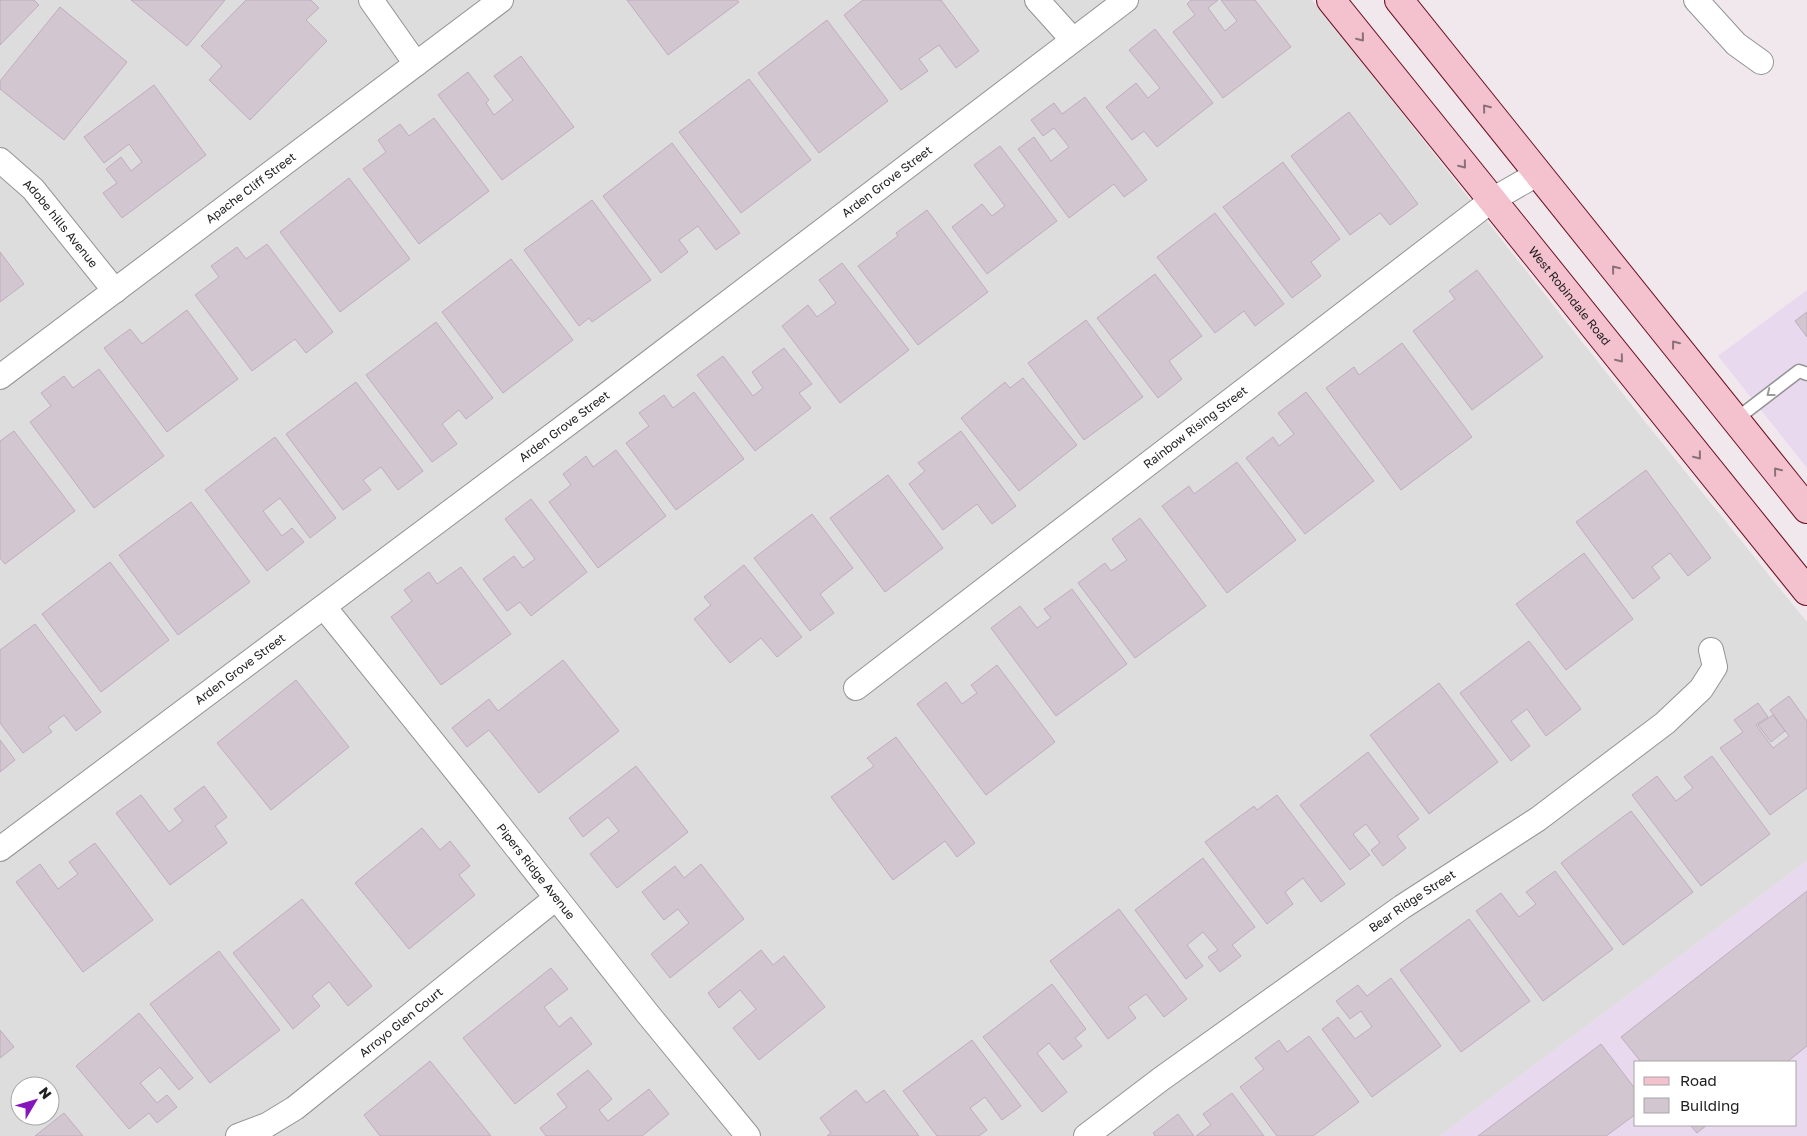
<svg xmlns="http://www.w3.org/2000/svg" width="1807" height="1136" viewBox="0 0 1807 1136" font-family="'Golos Text',sans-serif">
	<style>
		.residential { fill: #deddde; fill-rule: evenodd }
		.commercial { fill: #e9d9ee; fill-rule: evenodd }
		.building { fill: #d2c6d0; stroke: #c0acbe }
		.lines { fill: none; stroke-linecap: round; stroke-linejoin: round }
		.service-casing { stroke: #949494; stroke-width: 15 }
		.minor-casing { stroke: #949494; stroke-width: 26 }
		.secondary-casing { stroke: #6e1124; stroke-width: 30 }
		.service { stroke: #fff; stroke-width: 12 }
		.minor { stroke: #fff; stroke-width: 24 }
		.secondary { stroke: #f4c2cf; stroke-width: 28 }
		.oneway { stroke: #8a7178 }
		.oneway2 { stroke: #9b9b9b }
		.labels { text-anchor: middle; stroke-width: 4; stroke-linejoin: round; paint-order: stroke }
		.street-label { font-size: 12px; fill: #202020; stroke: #fff }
	</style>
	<rect width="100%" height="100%" fill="#f0e8ed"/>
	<path class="residential" d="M0,0H1312L1353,51L1646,423L1807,622V861L1440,1136H0ZM20,1086H50V1116H20Z"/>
	<g class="commercial">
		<path d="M1807,290V468L1718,356Z"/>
		<path d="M1807,861V1136H1440ZM1636,1062H1796V1125H1636Z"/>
	</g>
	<g class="building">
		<path d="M0,0H34L39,5L0,45Z"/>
		<path d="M131,0H225L187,46Z"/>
		<path d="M246,0H311L319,8L306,20L327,41L250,120L209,80L222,66L201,46Z"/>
		<path d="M627,0H737L739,2L668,55Z"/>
		<path d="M863,0H941L979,51L956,68L939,45L919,59L928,71L901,90L844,15Z"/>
		<path d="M1191,0H1218L1208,8L1225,31L1237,21L1221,0H1255L1291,47L1223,98L1173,32L1195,15L1187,4Z"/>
		<path d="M60,7L127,62L64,140L0,89V81Z"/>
		<path d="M827,20L888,101L819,153L758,73Z"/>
		<path d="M1155,29L1213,103L1157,147L1144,131L1132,140L1106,107L1136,83L1148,98L1160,88L1129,50Z"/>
		<path d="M521,56L574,127L502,180L438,95L468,72L489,100L486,103L494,115L513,100L494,76Z"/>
		<path d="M749,79L811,160L741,213L679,132Z"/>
		<path d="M154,85L206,155L122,218L103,193L117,183L106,169L121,157L131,171L142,162L129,144L104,163L84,137Z"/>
		<path d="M1085,97L1147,180L1124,197L1114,184L1069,218L1018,149L1034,137L1051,161L1069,147L1054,128L1043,136L1031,120L1054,103L1062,114Z"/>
		<path d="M1349,112L1418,204L1390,225L1380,213L1350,235L1291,156Z"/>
		<path d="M434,118L489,191L419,244L363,169L386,152L378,140L400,124L409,136Z"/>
		<path d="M672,143L740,233L716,250L698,226L679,240L688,252L661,273L603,196Z"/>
		<path d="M1000,146L1057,221L987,274L952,227L982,204L992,216L1005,206L974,165Z"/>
		<path d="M1283,162L1340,239L1311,262L1321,276L1292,298L1223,207Z"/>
		<path d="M349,178L410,259L340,312L280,232Z"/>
		<path d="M592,200L651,280L592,322L589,318L579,326L524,250Z"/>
		<path d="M927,210L988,292L918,345L858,266L898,236L896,233Z"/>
		<path d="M1215,213L1284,304L1255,326L1244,311L1215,333L1157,257Z"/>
		<path d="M267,244L333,332L306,353L295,339L252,371L195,295L219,277L211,266L237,247L246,259Z"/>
		<path d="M0,252L24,284L0,302Z"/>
		<path d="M511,259L573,340L503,393L442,312Z"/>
		<path d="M842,263L909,350L840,403L782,326L808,305L817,317L836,303L819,280Z"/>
		<path d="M1477,270L1543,357L1472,410L1413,331L1455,299L1449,291Z"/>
		<path d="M1155,274L1202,336L1169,361L1182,379L1158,398L1097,318Z"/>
		<path d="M187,310L238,379L167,432L104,348L130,329L142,344Z"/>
		<path d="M1807,312V337L1795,321Z"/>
		<path d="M1086,320L1143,397L1084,440L1028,363Z"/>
		<path d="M436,322L493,398L466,419L459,410L442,424L457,444L432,462L366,375Z"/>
		<path d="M1402,343L1472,437L1401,490L1326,388L1354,367L1359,375Z"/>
		<path d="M784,348L812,384L799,393L811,408L755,451L697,375L723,356L753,396L763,388L752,372Z"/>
		<path d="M99,369L164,456L94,508L30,422L51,406L41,393L64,376L73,388Z"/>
		<path d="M1023,378L1077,445L1019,491L961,418L1005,382L1010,388Z"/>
		<path d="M356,382L423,471L398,490L381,467L363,480L371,490L343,510L286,434Z"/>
		<path d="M694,392L744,459L676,510L626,443L649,426L639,413L664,395L673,408Z"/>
		<path d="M1306,392L1374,481L1305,534L1246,458L1273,437L1279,446L1294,434L1278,413Z"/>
		<path d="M14,431L75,511L5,564L0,558V441Z"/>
		<path d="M961,431L1016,506L992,524L977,504L943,530L909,484L925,471L918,463Z"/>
		<path d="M275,437L336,518L310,538L280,498L263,511L282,536L292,528L304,542L267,571L205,490Z"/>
		<path d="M616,450L666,516L598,568L549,502L571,485L563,474L586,456L593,467Z"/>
		<path d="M1237,462L1296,540L1227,593L1162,506L1189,486L1194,494Z"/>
		<path d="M1646,470L1711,558L1688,576L1670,553L1652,567L1660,578L1633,599L1576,522Z"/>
		<path d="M888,475L943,548L885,592L830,518Z"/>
		<path d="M531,499L587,572L531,616L520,602L507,611L483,579L514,556L523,568L535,559L505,519Z"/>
		<path d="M191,502L250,582L178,635L119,555Z"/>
		<path d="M812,514L853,568L820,594L834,613L810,631L754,558Z"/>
		<path d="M1140,518L1206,606L1135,658L1078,583L1105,563L1111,571L1127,560L1112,539Z"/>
		<path d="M1584,553L1633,619L1566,670L1516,604Z"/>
		<path d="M110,562L169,640L101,692L42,614Z"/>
		<path d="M744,565L802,637L777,657L761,638L730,663L694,619L711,605L704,597Z"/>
		<path d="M461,567L511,634L441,685L391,617L412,601L404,590L429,572L437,584Z"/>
		<path d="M1072,589L1127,664L1056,716L991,628L1020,606L1037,628L1051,618L1044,609Z"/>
		<path d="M35,624L101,712L76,731L64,715L48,727L52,732L23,753L0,723V650Z"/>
		<path d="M1529,641L1581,709L1546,736L1527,709L1511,721L1530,746L1511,761L1460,693Z"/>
		<path d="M563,660L619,731L539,793L489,730L467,747L452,728L489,699L498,711Z"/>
		<path d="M997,665L1055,742L986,795L917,704L946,682L962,704L977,693L971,685Z"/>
		<path d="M296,680L349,747L271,810L217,743Z"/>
		<path d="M1439,683L1498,762L1429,814L1370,735Z"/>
		<path d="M1789,696L1807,721V788L1770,815L1720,748L1743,732L1734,720L1758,703L1768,717L1756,725L1773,748L1789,736L1770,710Z"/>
		<path d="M1773,715L1785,731L1771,742L1758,725Z"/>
		<path d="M896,737L975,843L957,857L945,841L893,880L831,797L874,766L867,758Z"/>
		<path d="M0,740L15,760L0,772Z"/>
		<path d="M1368,752L1419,819L1397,836L1406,848L1383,866L1371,850L1380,843L1366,824L1353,834L1370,855L1350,870L1300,805Z"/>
		<path d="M1712,756L1770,834L1701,886L1632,795L1657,776L1676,801L1693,788L1684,777Z"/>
		<path d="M636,766L688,832L617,888L590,854L619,831L608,817L583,837L569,818Z"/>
		<path d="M204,786L227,817L215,826L227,843L170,885L116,813L141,795L169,832L183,821L174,809Z"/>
		<path d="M1277,795L1345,884L1321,902L1303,878L1285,892L1293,904L1267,924L1205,842L1254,806L1257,810Z"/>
		<path d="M1631,811L1693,892L1623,945L1561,863Z"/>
		<path d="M422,828L440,850L450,841L470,866L459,875L475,895L409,949L355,883Z"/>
		<path d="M95,843L153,920L83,972L16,882L40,864L58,889L78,874L69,862Z"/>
		<path d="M1203,858L1255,927L1232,945L1241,956L1220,972L1208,957L1218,950L1203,932L1187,945L1203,966L1186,979L1135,910Z"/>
		<path d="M701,864L744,919L670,978L651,954L689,923L678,909L664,920L642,892L675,866L684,878Z"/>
		<path d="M1555,871L1613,949L1543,1001L1476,911L1501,893L1519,917L1536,904L1526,892Z"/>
		<path d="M1807,891V1046L1787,1062H1641L1621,1037Z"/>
		<path d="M302,899L372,986L348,1006L329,982L312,996L320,1006L293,1029L233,953Z"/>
		<path d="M1119,909L1187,999L1164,1017L1146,994L1128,1007L1136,1018L1108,1039L1050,961Z"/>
		<path d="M1469,919L1530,1001L1461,1052L1400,970Z"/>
		<path d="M761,950L773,965L784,956L825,1007L759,1060L733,1028L756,1009L740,990L719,1008L708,993Z"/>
		<path d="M219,951L280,1030L210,1083L150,1004Z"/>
		<path d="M551,968L568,989L544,1007L559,1027L571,1017L592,1044L515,1104L463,1038Z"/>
		<path d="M1391,978L1441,1046L1372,1097L1322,1029L1338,1017L1355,1039L1372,1027L1361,1011L1350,1019L1336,1001L1358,985L1367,996Z"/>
		<path d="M1052,984L1086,1029L1075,1038L1082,1046L1063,1060L1049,1043L1037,1053L1067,1092L1042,1112L983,1037Z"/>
		<path d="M139,1013L193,1078L179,1090L160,1067L140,1083L157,1103L167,1095L177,1107L157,1123L149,1113L129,1129L76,1066Z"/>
		<path d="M0,1030L14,1047L0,1058Z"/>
		<path d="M1309,1036L1359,1102L1313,1136H1277L1240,1087L1264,1069L1255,1058L1279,1040L1287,1052Z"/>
		<path d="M972,1040L1021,1106L1002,1120L985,1097L970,1108L987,1130L979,1136H937L903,1091Z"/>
		<path d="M1601,1044L1636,1090V1114L1606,1136H1478Z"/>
		<path d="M430,1061L491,1136H380L364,1115Z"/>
		<path d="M588,1070L612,1099L599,1110L608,1121L649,1089L669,1114L642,1136H546L540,1128L567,1107L557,1094Z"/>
		<path d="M856,1090L866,1103L884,1090L919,1136H827L831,1133L820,1118Z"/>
		<path d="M1232,1093L1264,1136H1196L1211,1125L1203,1114Z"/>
		<path d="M64,1113L83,1136H35Z"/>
		<path d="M1178,1114L1194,1136H1155L1153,1133Z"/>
		<path d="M1690,1125H1707L1697,1133Z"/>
	</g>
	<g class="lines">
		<g class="service-casing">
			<path id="service" d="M1735,420L1795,374L1799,371L1807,374"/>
		</g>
		<g class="minor-casing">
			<g id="minor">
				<path d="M371,0L416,64"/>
				<path d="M1037,0L1073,40"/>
				<path d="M1696,0L1736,44L1761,62"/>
				<path id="s1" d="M0,160L33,189L115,291"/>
				<path id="s2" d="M0,377L501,0"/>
				<path id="s3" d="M324,607L473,792L647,1013L748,1136"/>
				<path id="s4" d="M856,688L1492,200L1539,173"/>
				<path id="s5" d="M0,849L609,393L1126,0"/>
				<path id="s6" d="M238,1136L267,1125L295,1108L556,898"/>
				<path id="s7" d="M1086,1136L1161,1079L1402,907L1538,819L1665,723L1701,689L1715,667L1711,650"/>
			</g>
		</g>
		<g class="secondary-casing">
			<g id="secondary">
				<path id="s8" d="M1331,0L1807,591"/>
				<path d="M1399,0L1807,509"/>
			</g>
		</g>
		<use href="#service" class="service"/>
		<use href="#minor" class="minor"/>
		<use href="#secondary" class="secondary"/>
	</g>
	<defs><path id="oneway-chevron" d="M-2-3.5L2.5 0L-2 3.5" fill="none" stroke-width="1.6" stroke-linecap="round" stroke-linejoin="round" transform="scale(1.25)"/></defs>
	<g class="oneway">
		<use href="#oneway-chevron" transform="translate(1361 38) rotate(51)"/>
		<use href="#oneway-chevron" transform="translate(1486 108) rotate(-129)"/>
		<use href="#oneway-chevron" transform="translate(1463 165) rotate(51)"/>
		<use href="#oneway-chevron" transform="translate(1615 269) rotate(-129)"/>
		<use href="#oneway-chevron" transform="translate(1675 344) rotate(-128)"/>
		<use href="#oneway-chevron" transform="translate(1620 359) rotate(51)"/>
		<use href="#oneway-chevron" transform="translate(1698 456) rotate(51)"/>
		<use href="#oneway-chevron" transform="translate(1777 471) rotate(-129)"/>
	</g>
	<use class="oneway2" href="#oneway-chevron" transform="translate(1770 393) rotate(142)"/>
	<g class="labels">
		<g class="street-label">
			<text dy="4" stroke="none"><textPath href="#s5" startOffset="1110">Arden Grove Street</textPath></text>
			<text dy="4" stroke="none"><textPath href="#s2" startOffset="314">Apache Cliff Street</textPath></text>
			<text dy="4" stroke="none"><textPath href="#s1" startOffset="88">Adobe hills Avenue</textPath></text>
			<text dy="4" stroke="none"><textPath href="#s8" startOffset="380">West Robindale Road</textPath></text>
			<text dy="4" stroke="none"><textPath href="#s5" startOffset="705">Arden Grove Street</textPath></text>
			<text dy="4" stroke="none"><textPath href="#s4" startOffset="428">Rainbow Rising Street</textPath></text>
			<text dy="4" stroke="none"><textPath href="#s5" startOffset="300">Arden Grove Street</textPath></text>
			<text dy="4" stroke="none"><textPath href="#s3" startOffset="339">Pipers Ridge Avenue</textPath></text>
			<text dy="4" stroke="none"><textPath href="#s7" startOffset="402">Bear Ridge Street</textPath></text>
			<text dy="4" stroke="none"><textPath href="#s6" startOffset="200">Arroyo Glen Court</textPath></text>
		</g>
	</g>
	<rect x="1634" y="1061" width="162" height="65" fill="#ffffff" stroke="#a6a6a6"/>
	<rect x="1644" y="1077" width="25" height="8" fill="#f4c2cf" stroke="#a6a6a6"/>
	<text x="1680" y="1086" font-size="15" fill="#202020">Road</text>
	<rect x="1644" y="1098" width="25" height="15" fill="#d2c6d0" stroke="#a6a6a6"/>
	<text x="1680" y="1111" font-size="15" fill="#202020">Building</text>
	<g transform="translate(35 1101) rotate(52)"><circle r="24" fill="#ffffff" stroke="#a6a6a6"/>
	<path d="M0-4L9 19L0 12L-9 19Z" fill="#8715bc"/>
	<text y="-8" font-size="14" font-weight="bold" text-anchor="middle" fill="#202020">N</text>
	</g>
</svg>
